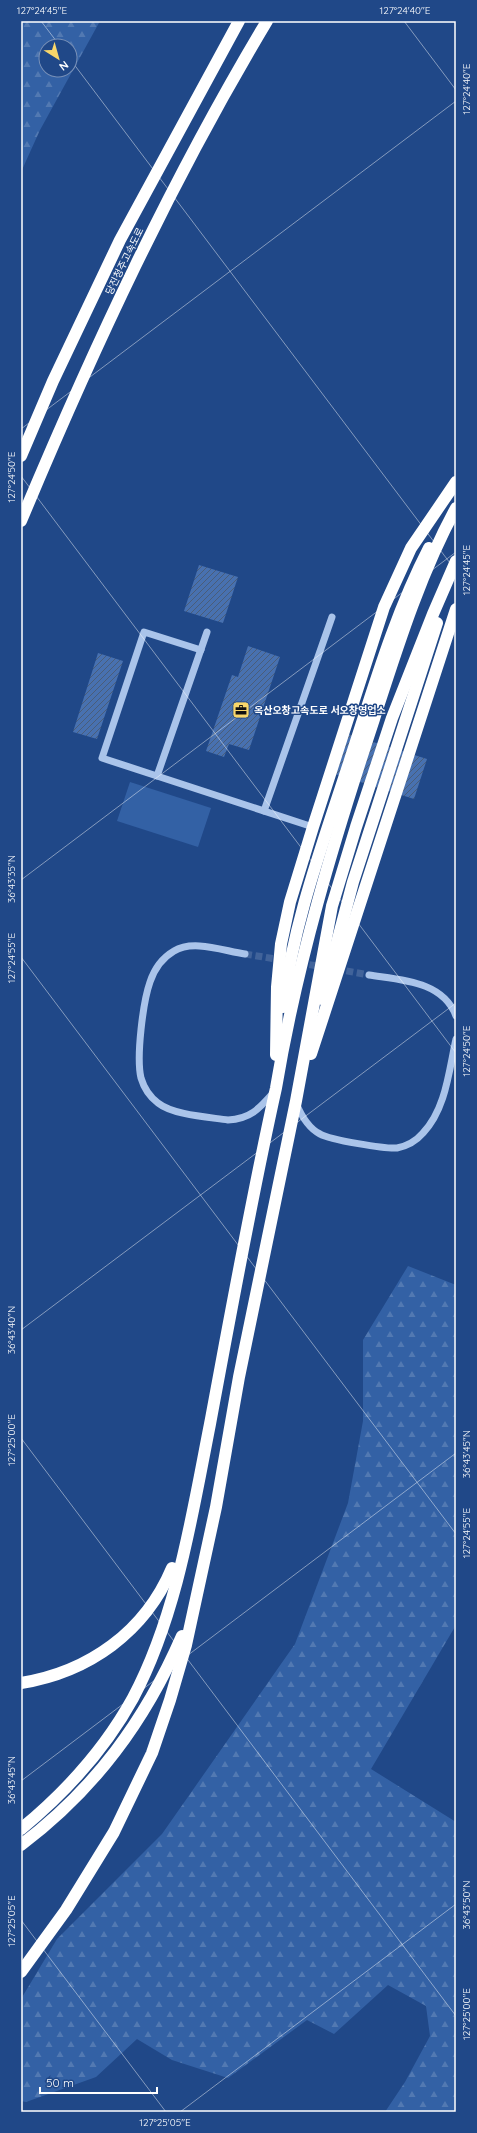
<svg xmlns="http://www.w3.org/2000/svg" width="477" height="2133" viewBox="0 0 477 2133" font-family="Quicksand,'Noto Sans KR',sans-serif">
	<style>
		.forest { fill: url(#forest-firs); fill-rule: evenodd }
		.garden { fill: #3361a5 }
		.building { fill: url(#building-hatch) }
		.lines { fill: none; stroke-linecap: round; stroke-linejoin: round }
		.minor-tunnel { stroke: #41639a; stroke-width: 7; stroke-dasharray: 7 3.5; stroke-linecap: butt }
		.minor { stroke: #aac4ea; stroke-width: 7 }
		.highway { stroke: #fff; stroke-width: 12 }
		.ticks { fill: none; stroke: #fff; stroke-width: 1; stroke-opacity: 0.45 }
		.labels { text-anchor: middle; stroke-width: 3; stroke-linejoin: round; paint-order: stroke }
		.street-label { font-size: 10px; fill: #fff; stroke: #204888 }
		.poi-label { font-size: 10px; font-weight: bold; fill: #fff; stroke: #204888; text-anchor: start }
		.neatline { fill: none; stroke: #fff; stroke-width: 1.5 }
		.ticks-label { font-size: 10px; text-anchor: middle; fill: #fff }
	</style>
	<defs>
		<pattern id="forest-firs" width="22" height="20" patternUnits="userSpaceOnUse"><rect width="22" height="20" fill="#3361a5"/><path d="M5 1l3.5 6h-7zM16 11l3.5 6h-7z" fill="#5279b2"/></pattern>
		<pattern id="building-hatch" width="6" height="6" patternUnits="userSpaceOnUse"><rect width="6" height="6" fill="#4871b0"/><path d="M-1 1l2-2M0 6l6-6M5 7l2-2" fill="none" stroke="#4a5d79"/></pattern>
	</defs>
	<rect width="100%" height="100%" fill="#204888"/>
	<g class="forest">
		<path d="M21,21H100L40,130L21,172ZM46,46H70V70H46Z"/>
		<path d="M408,1266L456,1285V1625L371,1769L456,1822V2112H385L405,2082L430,2036L426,2006L388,1985L334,2034L307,2020L228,2078L172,2060L137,2039L96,2077L26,2102L21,2101V1999L57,1939L162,1834L295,1644L348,1503L363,1421V1340Z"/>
	</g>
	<path class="garden" d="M130,782L211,808L198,847L117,821Z"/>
	<g class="building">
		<path d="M199,565L238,577L223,623L184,611Z"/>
		<path d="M248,646L280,657L249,750L229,744L224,757L206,751L232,675L238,677Z"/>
		<path d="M98,653L123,661L97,739L73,732Z"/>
		<path d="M348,734L427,759L414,799L335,774Z"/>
	</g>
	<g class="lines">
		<g class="minor-tunnel">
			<path d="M245,954L282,960"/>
			<path d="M299,963L324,967"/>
			<path d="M336,969L369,975"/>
		</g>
		<g class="minor">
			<path d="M207,632L157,776L313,827"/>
			<path d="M157,776L102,758L144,632L201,650"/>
			<path d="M264,811L332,617"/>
			<path d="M245,954C224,951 193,939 174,951C162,958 154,970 150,982C143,1002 136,1057 141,1078C144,1088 150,1097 158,1103C173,1115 208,1117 228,1120C250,1119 259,1109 273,1093"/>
			<path d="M369,975C401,980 443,981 456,1016"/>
			<path d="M296,1103C301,1115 308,1128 320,1134C330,1140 386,1149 397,1148C407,1146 417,1140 423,1133C446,1109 449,1070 456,1039"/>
		</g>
		<g class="highway">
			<path d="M21,456L53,381L120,240L239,21"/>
			<path d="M21,521C93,349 171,181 267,21"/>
			<path d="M322,999L353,882L437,623"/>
			<path d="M283,1007C293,923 323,843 349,763C373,690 394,616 429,548"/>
			<path d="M311,1054L456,609"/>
			<path d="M276,1055L277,987L281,944L290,902L313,827L384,607L411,548L456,482"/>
			<path d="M21,1683C89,1672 145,1632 172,1568"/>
			<path d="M21,1829C66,1792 105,1749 133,1698C177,1615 192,1515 210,1424C231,1312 251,1200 276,1088C297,962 334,840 374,719C397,648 420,574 456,508"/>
			<path d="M21,1845C95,1789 145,1721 182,1636"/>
			<path d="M21,1972L66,1910L114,1832L152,1753L170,1700L186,1645L216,1507L239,1377L296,1101L332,906L356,827L392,718L433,614L456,561"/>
		</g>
	</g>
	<path class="ticks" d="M41,21L60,46M404,21L456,90M70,59L456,571M21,429L456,101M21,476L456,1053M21,880L456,552M21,957L456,1534M21,1330L456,1003M21,1438L456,2016M21,1781L456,1453M21,1920L166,2112M180,2112L456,1904"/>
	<defs>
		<g id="office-square" transform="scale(0.9)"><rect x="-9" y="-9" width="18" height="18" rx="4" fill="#f8d66a" stroke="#204888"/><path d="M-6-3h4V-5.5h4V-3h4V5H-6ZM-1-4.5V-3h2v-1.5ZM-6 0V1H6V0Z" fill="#111"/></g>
	</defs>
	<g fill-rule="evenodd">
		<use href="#office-square" x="241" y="710"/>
	</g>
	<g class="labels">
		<g class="street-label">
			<text transform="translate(124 261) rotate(-64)" y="4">당진청주고속도로</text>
		</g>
		<g class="poi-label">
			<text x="254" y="714">옥산오창고속도로 서오창영업소</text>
		</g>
	</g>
	<rect width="477" height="2133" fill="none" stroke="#204888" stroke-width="44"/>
	<g transform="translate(58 58) rotate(143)"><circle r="19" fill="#204888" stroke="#7991b8"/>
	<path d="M0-3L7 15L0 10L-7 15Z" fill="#f8d66a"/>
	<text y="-6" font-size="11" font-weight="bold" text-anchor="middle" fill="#ffffff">N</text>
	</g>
	<path d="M40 2087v6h117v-6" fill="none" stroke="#ffffff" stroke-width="2"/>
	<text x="46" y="2087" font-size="12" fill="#ffffff" stroke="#204888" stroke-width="3" paint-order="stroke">50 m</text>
	<rect x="22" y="22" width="433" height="2089" class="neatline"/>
	<g class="ticks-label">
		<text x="42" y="14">127°24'45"E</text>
		<text x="405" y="14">127°24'40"E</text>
		<text transform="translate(466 89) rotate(-90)" y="4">127°24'40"E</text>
		<text transform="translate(11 477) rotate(-90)" y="4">127°24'50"E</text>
		<text transform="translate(466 570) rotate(-90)" y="4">127°24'45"E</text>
		<text transform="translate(11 879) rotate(-90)" y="4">36°43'35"N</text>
		<text transform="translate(11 958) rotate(-90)" y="4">127°24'55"E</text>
		<text transform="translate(466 1051) rotate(-90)" y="4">127°24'50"E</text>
		<text transform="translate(11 1330) rotate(-90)" y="4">36°43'40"N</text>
		<text transform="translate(11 1440) rotate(-90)" y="4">127°25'00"E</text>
		<text transform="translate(466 1454) rotate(-90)" y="4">36°43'45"N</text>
		<text transform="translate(466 1533) rotate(-90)" y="4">127°24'55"E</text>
		<text transform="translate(11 1780) rotate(-90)" y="4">36°43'45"N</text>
		<text transform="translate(466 1905) rotate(-90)" y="4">36°43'50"N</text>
		<text transform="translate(11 1921) rotate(-90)" y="4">127°25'05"E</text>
		<text transform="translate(466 2014) rotate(-90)" y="4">127°25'00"E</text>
		<text x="165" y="2126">127°25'05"E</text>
	</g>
</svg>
